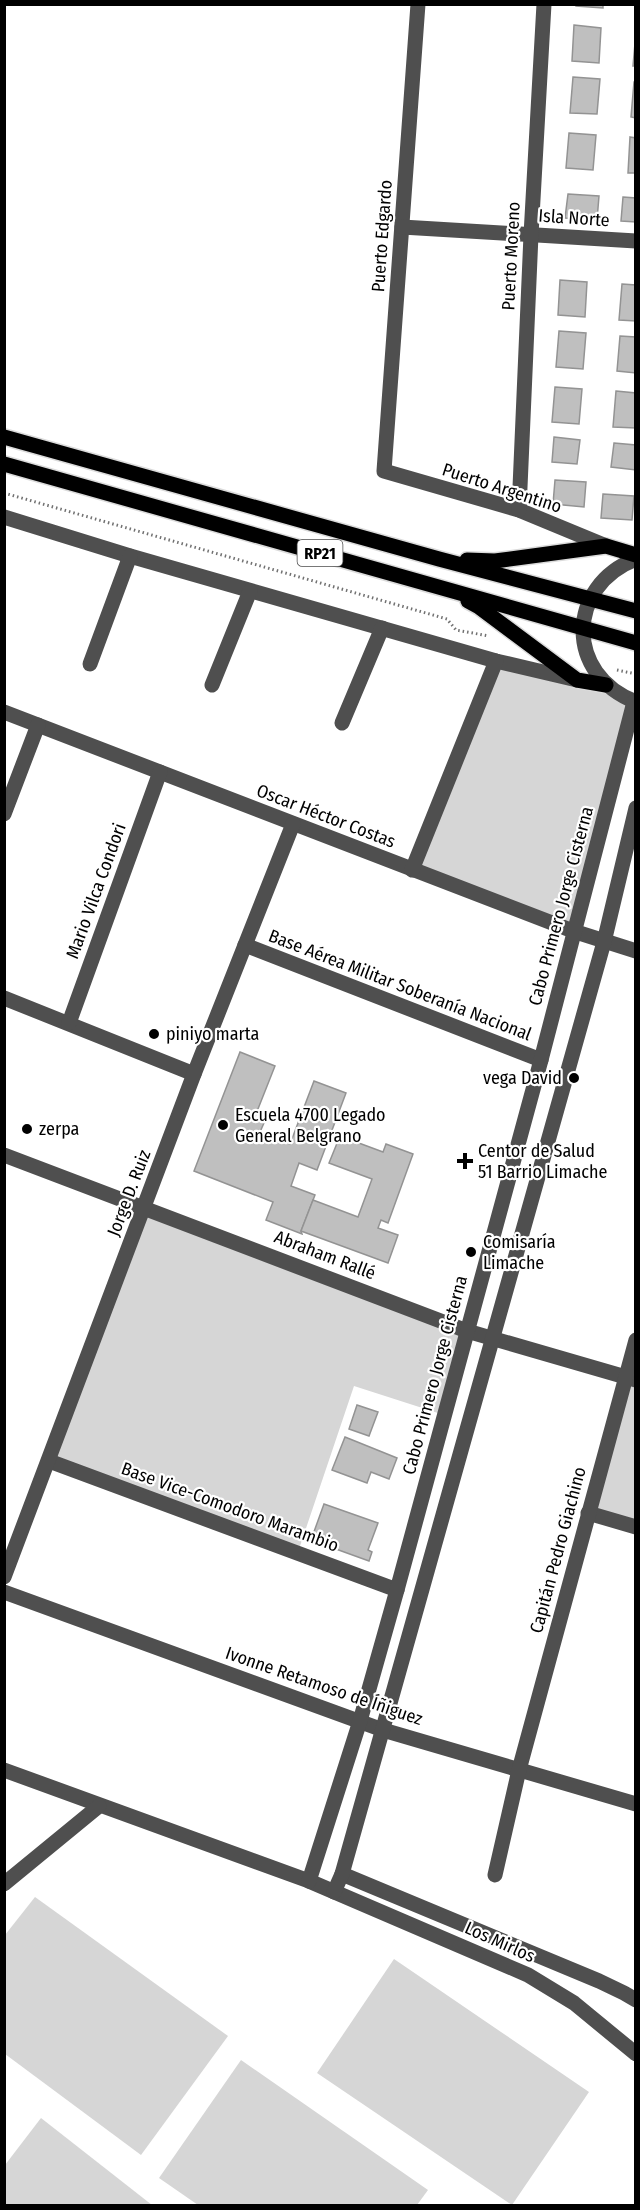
<svg xmlns="http://www.w3.org/2000/svg" width="640" height="2210" viewBox="0 0 640 2210" font-family="'Fira Sans Condensed',sans-serif">
	<style>
		.green { fill: #d6d6d6 }
		.building { fill: #bfbfbf; stroke: #939393; stroke-width: 1.5 }
		.lines { fill: none; stroke-linecap: round; stroke-linejoin: round }
		.major-casing { stroke: #dbdbdb; stroke-width: 18 }
		.path { stroke: #717171; stroke-width: 3; stroke-dasharray: 1.5 3; stroke-linecap: butt }
		.minor { stroke: #4f4f4f; stroke-width: 15 }
		.major { stroke: #000; stroke-width: 15 }
		.poi-dot { fill: #000; stroke: #fff; stroke-width: 2 }
		.labels { text-anchor: middle; stroke-width: 4.5; stroke-linejoin: round; paint-order: stroke }
		.shield { fill: #fff; stroke: #4c4c4c; stroke-width: 1.5 }
		.shield-label { font-size: 16px; font-weight: bold; fill: #000 }
		.street-label { font-size: 18px; fill: #000; stroke: #fff }
		.poi-label { font-size: 18px; fill: #000; stroke: #fff; text-anchor: start }
	</style>
	<rect width="100%" height="100%" fill="#fff"/>
	<g class="green">
		<path d="M496,662L605,687L632,703L573,931L415,868Z"/>
		<path d="M145,1208L464,1333L441,1414L354,1386L298,1552L50,1460Z"/>
		<path d="M626,1378L635,1381V1525L589,1512Z"/>
		<path d="M35,1897L228,2036L141,2155L5,2054V1935Z"/>
		<path d="M394,1959L589,2092L512,2205L317,2073Z"/>
		<path d="M241,2060L428,2190L417,2205H198L159,2178Z"/>
		<path d="M41,2118L152,2205H5V2165Z"/>
	</g>
	<g class="building">
		<path d="M576,4H603V8L576,6Z"/>
		<path d="M574,25L601,28L599,63L572,61Z"/>
		<path d="M636,32V66H633Z"/>
		<path d="M573,77L600,79L597,114L570,113Z"/>
		<path d="M634,82H636V118L631,117Z"/>
		<path d="M569,133L596,135L593,170L566,168Z"/>
		<path d="M630,137L636,138V173H628Z"/>
		<path d="M568,194L599,196L597,220L565,218Z"/>
		<path d="M623,197L636,198V222L621,221Z"/>
		<path d="M560,280L587,282L585,317L558,315Z"/>
		<path d="M622,284L636,285V321L619,320Z"/>
		<path d="M559,331L586,333L583,369L556,367Z"/>
		<path d="M620,336L636,337V373L617,371Z"/>
		<path d="M555,387L582,389L579,424L552,422Z"/>
		<path d="M616,391L636,393V428L613,427Z"/>
		<path d="M554,437L580,440L577,464L552,462Z"/>
		<path d="M614,443L636,445V470L611,467Z"/>
		<path d="M555,480L586,482L584,507L553,504Z"/>
		<path d="M603,494L634,496L632,520L601,518Z"/>
		<path d="M240,1052L275,1066L254,1119L264,1123L260,1132L290,1144L314,1081L346,1093L317,1170L299,1163L291,1186L315,1195L301,1231L302,1234L266,1220L273,1202L194,1171Z"/>
		<path d="M340,1136L383,1152L386,1144L413,1154L388,1223L381,1220L378,1228L398,1235L388,1263L301,1231L313,1200L358,1217L372,1179L329,1163Z"/>
		<path d="M357,1405L378,1412L369,1436L349,1429Z"/>
		<path d="M345,1437L397,1458L389,1479L371,1472L367,1483L332,1470Z"/>
		<path d="M324,1504L378,1523L368,1550L372,1552L369,1561L311,1540Z"/>
	</g>
	<g class="lines">
		<g class="major-casing">
			<g id="major">
				<path d="M4,437L439,559L636,611"/>
				<path d="M4,464L636,643"/>
				<path d="M467,560L495,561L606,546L636,555"/>
				<path d="M468,601L479,607L577,680L606,685"/>
			</g>
		</g>
		<g class="path">
			<path d="M4,493L447,619L456,630L489,636"/>
			<path d="M617,670L636,674"/>
		</g>
		<g class="minor">
			<path d="M418,4L384,471L519,510L606,546"/>
			<path d="M402,227L636,241"/>
			<path d="M519,510L531,235L544,4"/>
			<path d="M4,517L130,556L496,661L577,680"/>
			<path d="M636,559C566,586 565,675 636,702"/>
			<path d="M90,664L130,556"/>
			<path d="M212,685L250,591"/>
			<path d="M4,712L573,931L636,951"/>
			<path d="M342,723L382,628"/>
			<path d="M4,814L38,725"/>
			<path d="M412,870L496,661"/>
			<path d="M245,945L541,1060"/>
			<path d="M4,998L194,1074"/>
			<path d="M69,1023L160,772"/>
			<path d="M4,1155L467,1331L636,1380"/>
			<path d="M49,1461L397,1590"/>
			<path d="M588,1513L636,1527"/>
			<path d="M4,1577L194,1074L293,824"/>
			<path d="M4,1592L383,1730L636,1804"/>
			<path d="M4,1770L309,1881L528,1975L574,2003L636,2054"/>
			<path d="M342,1874L599,1981L624,1993L636,2000"/>
			<path d="M495,1875L519,1770L636,1340"/>
			<path d="M309,1881L360,1721L397,1590L541,1060L634,702"/>
			<path d="M4,1884L99,1806"/>
			<path d="M334,1892L342,1874L604,942L636,808"/>
		</g>
		<use href="#major" class="major"/>
	</g>
	<g class="poi-dot">
		<circle cx="154" cy="1034" r="6"/>
		<circle cx="574" cy="1078" r="6"/>
		<circle cx="223" cy="1125" r="6"/>
		<circle cx="27" cy="1129" r="6"/>
		<path d="M462 1152h6v6h6v6h-6v6h-6v-6h-6v-6h6z"/>
		<circle cx="471" cy="1252" r="6"/>
	</g>
	<g class="labels">
		<rect class="shield" x="297.5" y="540" width="45" height="26" rx="4.5"/>
		<g class="shield-label">
			<text x="320" y="559">RP21</text>
		</g>
		<g class="street-label">
			<text transform="translate(574 218) rotate(4)" y="6">Isla Norte</text>
			<text transform="translate(382 236) rotate(-86)" y="6">Puerto Edgardo</text>
			<text transform="translate(511 256) rotate(-87)" y="6">Puerto Moreno</text>
			<text transform="translate(502 488) rotate(18)" y="6">Puerto Argentino</text>
			<text transform="translate(326 816) rotate(21)" y="6">Oscar Héctor Costas</text>
			<text transform="translate(96 891) rotate(-70)" y="6">Mario Vilca Condori</text>
			<text transform="translate(561 906) rotate(-75)" y="6">Cabo Primero Jorge Cisterna</text>
			<text transform="translate(400 985) rotate(21)" y="6">Base Aérea Militar Soberanía Nacional</text>
			<text transform="translate(129 1193) rotate(-69)" y="6">Jorge D. Ruiz</text>
			<text transform="translate(325 1255) rotate(21)" y="6">Abraham Rallé</text>
			<text transform="translate(435 1375) rotate(-75)" y="6">Cabo Primero Jorge Cisterna</text>
			<text transform="translate(230 1507) rotate(20)" y="6">Base Vice-Comodoro Marambio</text>
			<text transform="translate(558 1550) rotate(-75)" y="6">Capitán Pedro Giachino</text>
			<text transform="translate(324 1686) rotate(19)" y="6">Ivonne Retamoso de Íñiguez</text>
			<text transform="translate(500 1942) rotate(24)" y="6">Los Mirlos</text>
		</g>
		<g class="poi-label">
			<text x="166" y="1040">piniyo marta</text>
			<text x="562" y="1084" text-anchor="end">vega David</text>
			<text x="235" y="1121">Escuela 4700 Legado<tspan x="235" dy="21">General Belgrano</tspan></text>
			<text x="39" y="1135">zerpa</text>
			<text x="478" y="1157">Centor de Salud<tspan x="478" dy="21">51 Barrio Limache</tspan></text>
			<text x="483" y="1248">Comisaría<tspan x="483" dy="21">Limache</tspan></text>
		</g>
	</g>
	<rect width="640" height="2210" fill="none" stroke="#000000" stroke-width="12"/>
</svg>
